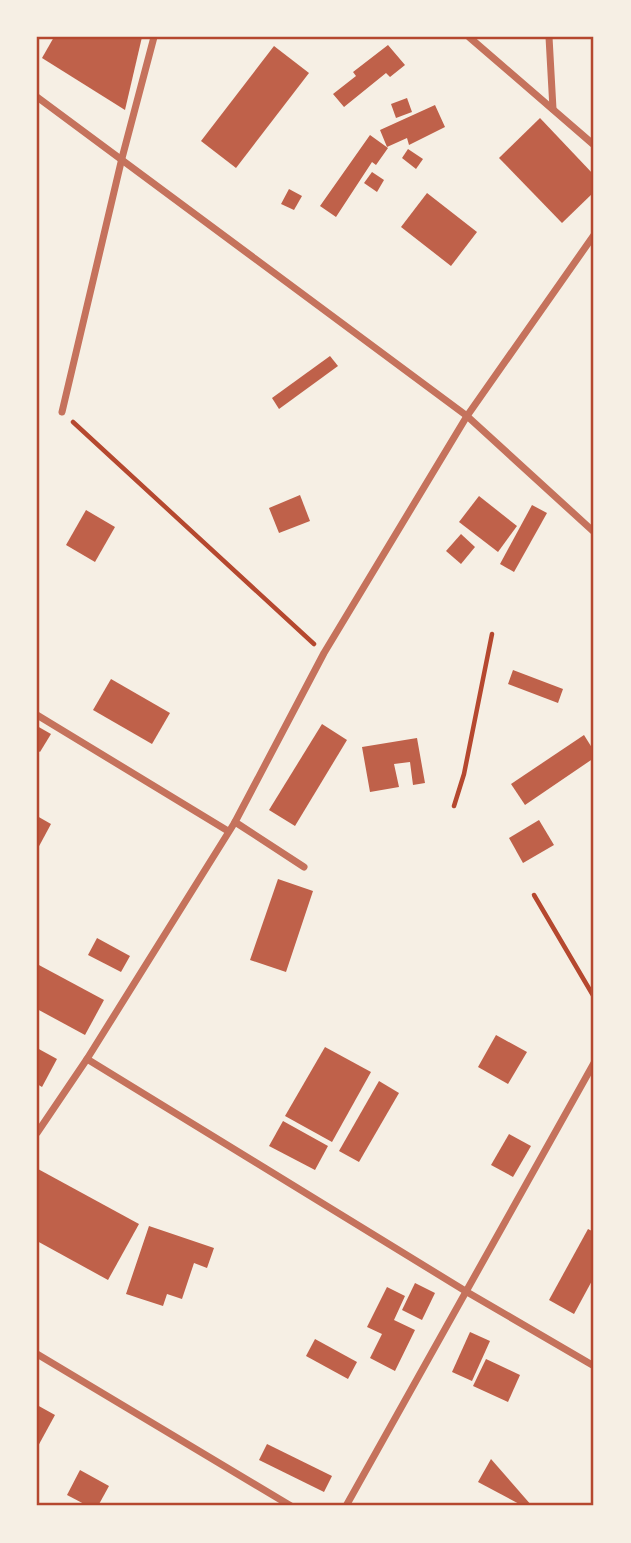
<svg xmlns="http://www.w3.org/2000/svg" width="631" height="1543" viewBox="0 0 631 1543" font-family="'PT Serif',serif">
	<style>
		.building { fill: #bf614a }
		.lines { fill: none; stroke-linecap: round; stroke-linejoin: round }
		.path { stroke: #b5482f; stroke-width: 4.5 }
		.minor { stroke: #c5725c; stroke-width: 7 }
		.neatline { fill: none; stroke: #b5482f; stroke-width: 2.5 }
	</style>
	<rect width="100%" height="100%" fill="#f6efe4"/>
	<g class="building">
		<path d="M54,37H142L125,110L42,58Z"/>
		<path d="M388,45L405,65L390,77L386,73L344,107L333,94L356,76L353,72Z"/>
		<path d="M274,46L309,73L236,168L201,141Z"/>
		<path d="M407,98L412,112L396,118L391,104Z"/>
		<path d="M435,105L445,127L409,145L407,138L387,147L380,130Z"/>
		<path d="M540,118L594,175V192L562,223L499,158Z"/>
		<path d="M370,135L388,148L376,165L372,162L336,217L320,206Z"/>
		<path d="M408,149L423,159L416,169L402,158Z"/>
		<path d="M372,172L384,180L377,192L364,183Z"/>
		<path d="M289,189L302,196L294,210L281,204Z"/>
		<path d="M427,193L477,232L451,266L401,227Z"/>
		<path d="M330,356L338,366L279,409L272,398Z"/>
		<path d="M300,495L310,521L279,533L269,508Z"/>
		<path d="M479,496L517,526L498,552L459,522Z"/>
		<path d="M532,505L547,513L514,572L500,564Z"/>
		<path d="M86,510L115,527L95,562L66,545Z"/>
		<path d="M461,534L475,547L461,564L446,551Z"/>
		<path d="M513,670L563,689L558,703L508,684Z"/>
		<path d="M111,679L170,713L152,744L93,710Z"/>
		<path d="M322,724L347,740L295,826L269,810Z"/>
		<path d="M37,726L51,734L40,752L37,750Z"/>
		<path d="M584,735L594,751V758L525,805L511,784Z"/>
		<path d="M417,738L425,783L413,785L410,762L394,764L399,787L370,792L362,747Z"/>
		<path d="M37,816L51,824L37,850Z"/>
		<path d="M539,820L554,845L523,863L509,838Z"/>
		<path d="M278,879L313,891L286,972L250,960Z"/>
		<path d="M97,938L130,956L121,972L88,955Z"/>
		<path d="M37,964L104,1000L85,1035L37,1009Z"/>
		<path d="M496,1035L527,1052L508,1084L478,1067Z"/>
		<path d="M325,1047L371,1072L332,1142L285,1116Z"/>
		<path d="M37,1048L57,1059L42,1087L37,1084Z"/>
		<path d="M379,1081L399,1093L359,1162L339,1151Z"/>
		<path d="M283,1121L328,1146L315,1170L269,1146Z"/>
		<path d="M509,1134L531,1146L513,1177L491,1165Z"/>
		<path d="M38,1169L139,1224L108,1280L37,1241Z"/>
		<path d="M149,1226L214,1248L207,1268L194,1263L182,1299L167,1294L163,1306L126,1294Z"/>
		<path d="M588,1229L594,1232V1277L574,1314L549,1300Z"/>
		<path d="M415,1283L435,1293L422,1320L402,1310Z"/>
		<path d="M387,1287L405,1296L394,1320L415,1330L395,1371L370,1358L382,1334L367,1327Z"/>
		<path d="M470,1332L490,1341L472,1381L452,1372Z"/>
		<path d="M315,1339L357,1362L348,1379L306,1356Z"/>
		<path d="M486,1359L520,1375L508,1402L473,1386Z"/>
		<path d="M37,1405L55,1415L37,1448Z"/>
		<path d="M267,1444L332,1476L324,1492L259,1460Z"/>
		<path d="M491,1459L532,1506H523L478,1482Z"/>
		<path d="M80,1470L109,1486L98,1506H88L67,1495Z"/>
	</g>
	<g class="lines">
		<g class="path">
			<path d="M73,422L314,644"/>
			<path d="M454,806L464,774L492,634"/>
			<path d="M534,895L594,997"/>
		</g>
		<g class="minor">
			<path d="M469,37L594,145"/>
			<path d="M549,37L553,109"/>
			<path d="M37,97L467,416L594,532"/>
			<path d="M62,412L122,158L154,37"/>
			<path d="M37,715L228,831"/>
			<path d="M235,822L304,867"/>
			<path d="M87,1059L467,1292L594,1366"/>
			<path d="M37,1133L87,1059L235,822L324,653L467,416L594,235"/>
			<path d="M37,1354L291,1506"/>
			<path d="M346,1506L594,1063"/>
		</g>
	</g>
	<rect width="631" height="1543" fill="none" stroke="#f6efe4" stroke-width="77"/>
	<rect x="38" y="38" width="554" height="1466" class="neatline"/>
</svg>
